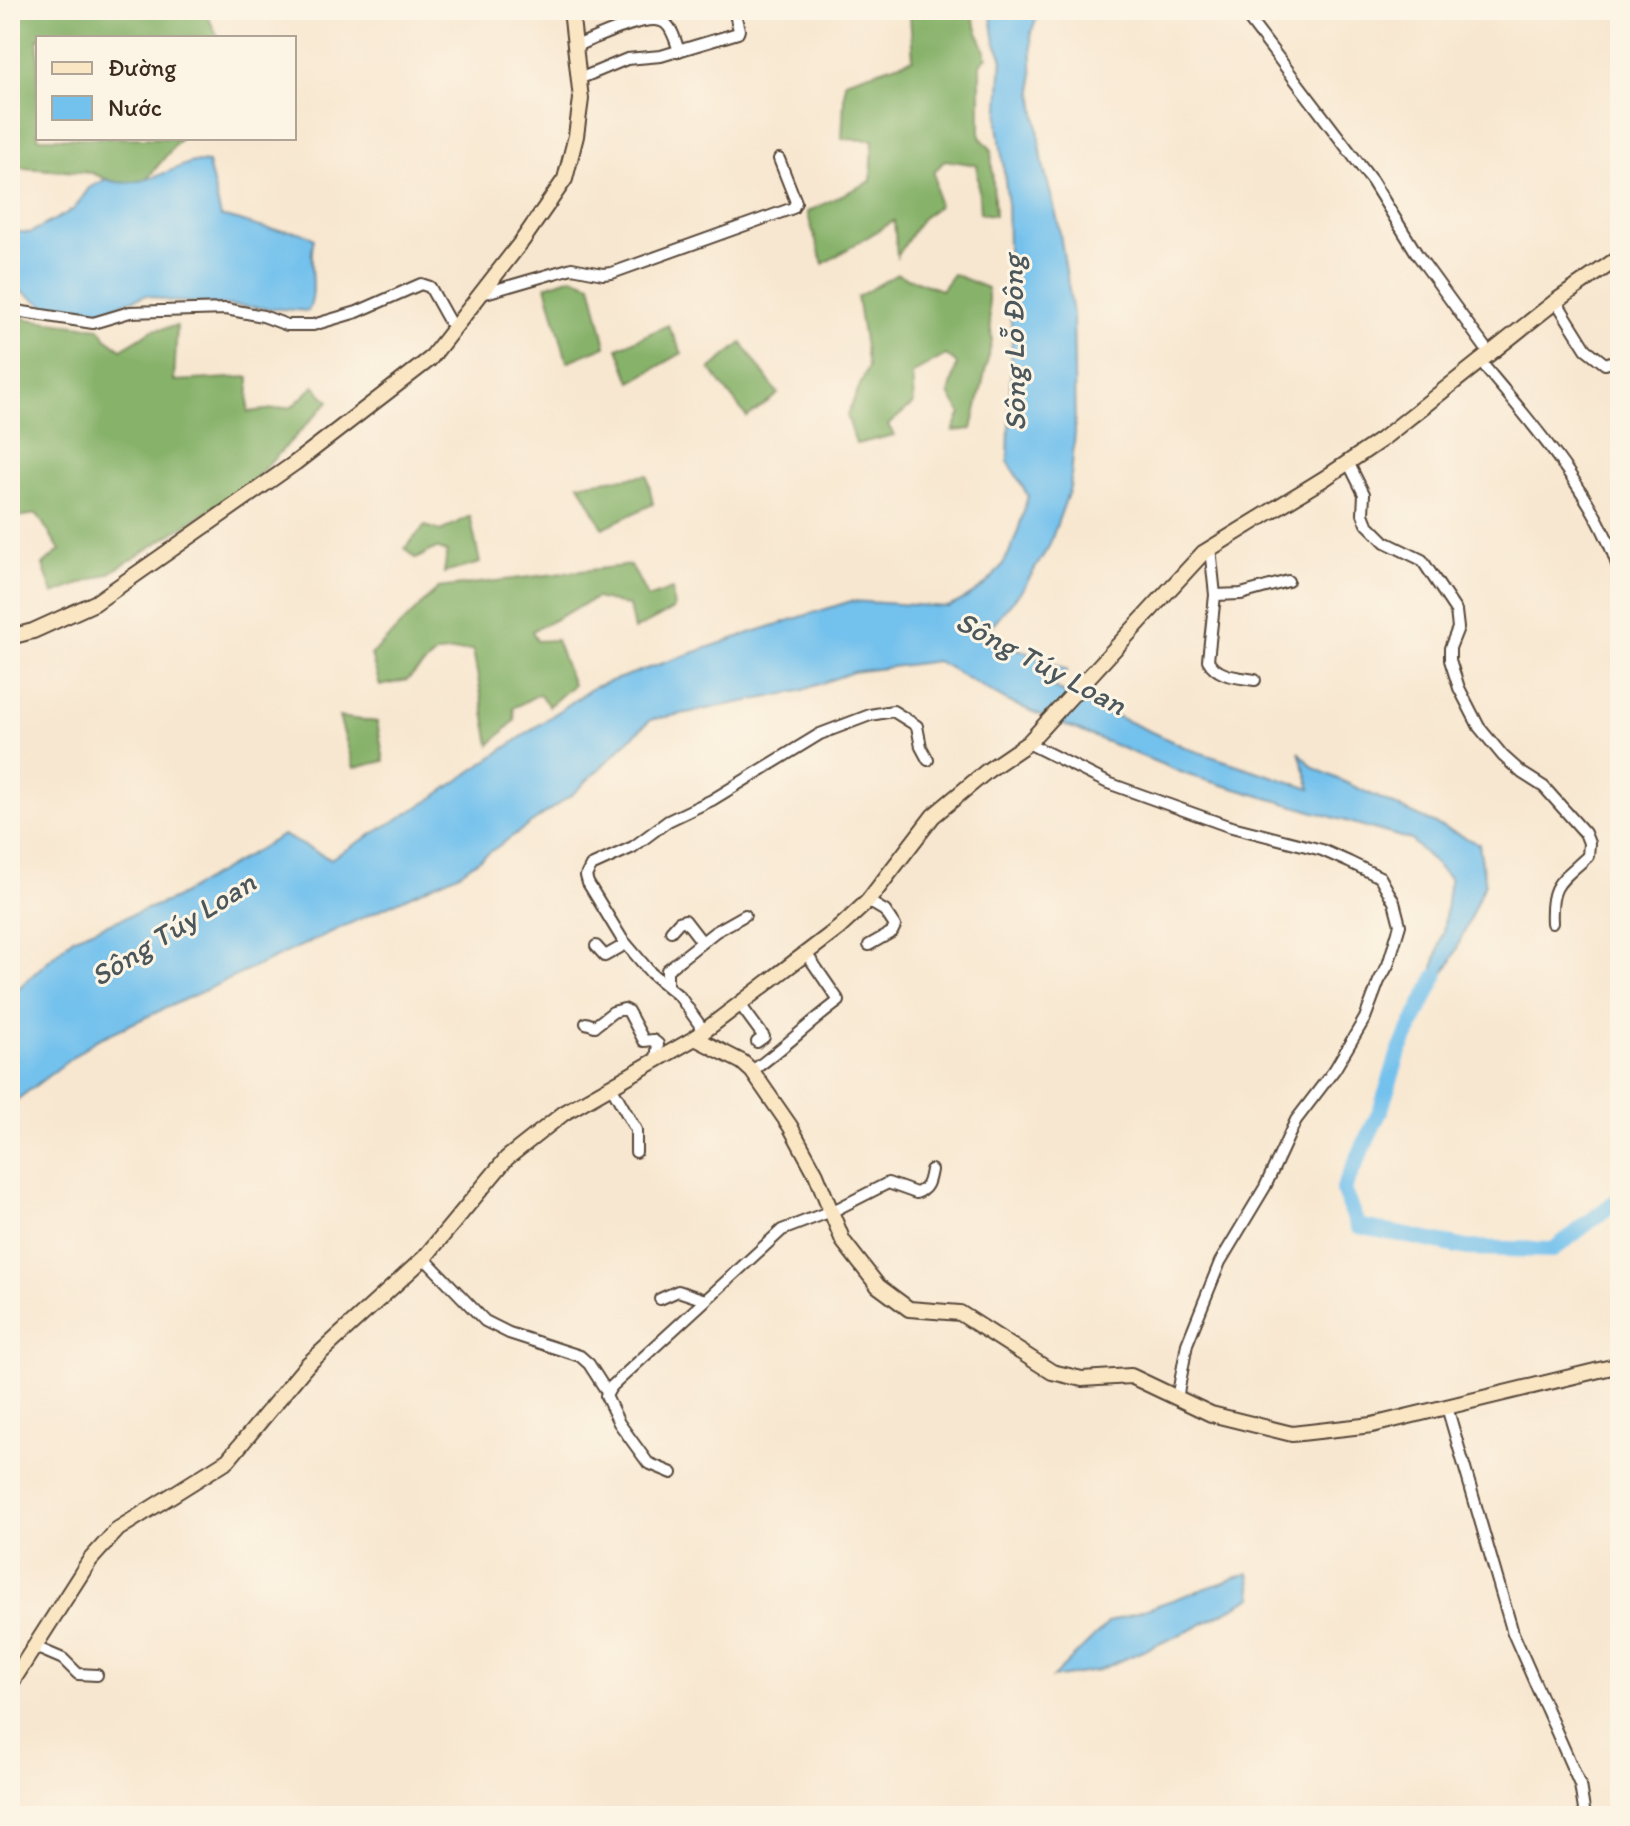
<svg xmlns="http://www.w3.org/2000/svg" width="1630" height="1826" viewBox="0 0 1630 1826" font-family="Itim,sans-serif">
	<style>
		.forest { fill: #87b26a; stroke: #616e44; stroke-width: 2 }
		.water { fill: #73c1ed; stroke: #577686; stroke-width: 2 }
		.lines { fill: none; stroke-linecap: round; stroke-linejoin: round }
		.river { stroke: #73c1ed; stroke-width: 16 }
		.street-casing { stroke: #574639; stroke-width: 14 }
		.secondary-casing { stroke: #574639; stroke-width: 18 }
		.street { stroke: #fff; stroke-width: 10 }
		.secondary { stroke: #fbe6c4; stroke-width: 14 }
		.labels { text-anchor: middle; stroke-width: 6; stroke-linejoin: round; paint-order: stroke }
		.water-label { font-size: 30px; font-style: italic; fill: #4c575c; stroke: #fcf5e5 }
	</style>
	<rect width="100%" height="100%" fill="#fcf5e5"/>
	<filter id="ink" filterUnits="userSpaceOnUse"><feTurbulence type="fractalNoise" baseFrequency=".0125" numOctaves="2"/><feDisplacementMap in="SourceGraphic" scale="16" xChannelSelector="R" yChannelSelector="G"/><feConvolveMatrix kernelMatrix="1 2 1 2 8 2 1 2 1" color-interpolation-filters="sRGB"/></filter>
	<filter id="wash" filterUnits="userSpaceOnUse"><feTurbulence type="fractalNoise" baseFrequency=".006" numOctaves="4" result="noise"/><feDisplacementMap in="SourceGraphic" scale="32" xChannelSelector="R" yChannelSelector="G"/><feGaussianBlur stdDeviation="1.8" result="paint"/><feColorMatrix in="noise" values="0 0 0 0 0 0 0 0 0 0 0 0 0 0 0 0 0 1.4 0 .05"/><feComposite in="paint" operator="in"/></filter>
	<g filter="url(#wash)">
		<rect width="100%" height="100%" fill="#f8e7d0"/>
		<g class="forest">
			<path d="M10,10H204L219,38H38V138H181L146,180L118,184L92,173L10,167Z"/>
			<path d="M959,10H970L987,57L980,64V137L991,149L995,215L980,213L977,165L945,160L934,172L938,206L921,219L897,257L894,221L823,264L807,212L871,181L873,140L842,139L845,81L913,59L910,16Z"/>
			<path d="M897,274L941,290L953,274L987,288L992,341L972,429L953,431L961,413L949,394L957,364L946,355L912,374L914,403L888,425L894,435L856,444L847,415L868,367L857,297Z"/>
			<path d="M572,277L591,284L606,346L567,362L546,286Z"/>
			<path d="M14,299L26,319L99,328L107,339L121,349L153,330L177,326L174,381L249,377L248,412L292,407L314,386L329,401L249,485L108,574L53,594L43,565L60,550L37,514L10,518V300Z"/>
			<path d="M668,325L682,353L631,382L618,348Z"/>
			<path d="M742,343L778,394L747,417L710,369Z"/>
			<path d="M647,475L653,504L603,528L579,484Z"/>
			<path d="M470,516L480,563L444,573L447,552L436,548L416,559L405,548L425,526L441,531Z"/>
			<path d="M631,565L648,598L672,589L674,609L634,630L629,606L596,598L532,631L537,641L556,640L573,685L549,706L539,694L513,708L515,720L490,745L473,650L437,653L407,680L380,686L371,655L438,588Z"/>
			<path d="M339,717L377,722L384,761L354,768Z"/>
		</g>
		<g class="water">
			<path d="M990,10H1040L1031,33L1033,92L1043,165L1058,222L1073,314L1075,432L1070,488L1049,546L1022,590L984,634L1067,670L1054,688L1189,749L1311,789L1299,752L1314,768L1479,844L1485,883L1451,962L1426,995L1443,932L1450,879L1411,840L1188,775L1009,702L937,661L853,672L800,691L650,720L574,793L460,873L94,1041L10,1105V996L74,937L173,899L283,835L330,859L430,800L594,687L753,632L851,601L948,607C1004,583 1013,551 1028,496L1008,461L1012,336L1009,296L1007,196L998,124L1002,56L995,42Z"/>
			<path d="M193,162L208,163L221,217C237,218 249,225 265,228C282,232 300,228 314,239C307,262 319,289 308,311L170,301L146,295L88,316L52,310L23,292L10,291V231L30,233L58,218L74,209L89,188L106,179C134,191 166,171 193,162Z"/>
			<path d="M1249,1573L1253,1597L1195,1628L1097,1671L1052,1678L1109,1622Z"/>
		</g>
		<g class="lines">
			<path class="river" d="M1436,976L1399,1052L1381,1109L1343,1190L1358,1226L1467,1248L1553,1250L1620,1198"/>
		</g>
	</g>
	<g filter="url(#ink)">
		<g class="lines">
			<g class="street-casing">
				<g id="street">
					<path d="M1242,10L1372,181L1417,254L1489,353"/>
					<path d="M576,46C594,39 649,11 665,23C673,29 676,43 679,51"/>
					<path d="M579,79L627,59L661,56L738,33L739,30L734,10"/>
					<path d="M482,294L572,268L603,274L612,273L793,208L796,202L779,159"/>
					<path d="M1556,301L1586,349L1605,364L1620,359"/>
					<path d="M10,310L93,323L130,312L226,309L263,316L287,325H313L357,312L421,284L430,287L454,330"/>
					<path d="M1479,360C1529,420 1600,499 1620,575"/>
					<path d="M1348,462L1364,494L1363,514L1367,524L1385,542L1422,560L1456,611L1458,628L1450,648V660L1459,688L1479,727L1503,756L1522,773L1544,787L1585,833L1589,843L1588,856C1560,882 1550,883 1552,923"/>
					<path d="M1210,548L1215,595L1208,660C1217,677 1237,677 1255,680"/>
					<path d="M1215,595L1241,594L1288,581"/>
					<path d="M1028,743L1108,783L1228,826L1322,850L1349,862L1380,877L1394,902L1400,925L1388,965L1379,981L1365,1018L1335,1069L1296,1120L1265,1187L1220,1262L1187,1344L1177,1399"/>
					<path d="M868,901L885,911L895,926L892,932L869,945"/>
					<path d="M671,931L679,922L685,920L702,942"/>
					<path d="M596,946L605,956L626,944"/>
					<path d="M667,985V970L715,932L745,915"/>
					<path d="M739,1003L764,1037L757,1042"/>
					<path d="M586,1023L595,1026L613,1012L624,1009L628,1011L644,1041L653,1040L658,1044L656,1059"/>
					<path d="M704,1031L680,997L651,973L622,939L588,883L586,876L591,866L633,847L668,821L712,800L820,734L870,715L893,711L917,726L921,747L928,760"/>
					<path d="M752,1071C783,1049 809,1023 839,1001L806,953"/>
					<path d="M611,1086L636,1130V1152"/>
					<path d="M424,1258L485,1321L509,1333L580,1356L589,1364L607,1392"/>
					<path d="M660,1299L678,1291L705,1300"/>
					<path d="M1447,1407L1513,1633L1580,1785L1585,1816"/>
					<path d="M672,1473L648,1463L619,1423L606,1396L611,1387L782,1230L839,1208L888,1183L916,1193C928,1189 929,1181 931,1170"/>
					<path d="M35,1647L63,1659L78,1674L97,1675"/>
				</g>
			</g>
			<g class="secondary-casing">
				<g id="secondary">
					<path d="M10,637L33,631L95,603L295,463L430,359L522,241L565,179L576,136L581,99L571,10"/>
					<path d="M695,1038L742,1062L752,1071L790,1126L816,1174L843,1241L878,1286L909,1309L960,1313L1052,1372L1082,1379L1131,1376L1211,1414L1292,1434L1372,1425L1620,1365"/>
					<path d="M10,1685L90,1560L118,1529L228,1460L307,1365L424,1258L507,1158L564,1113L695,1038L839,928L868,901L933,816L987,771L1028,743L1203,553L1325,478L1381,440L1556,301L1620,257"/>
				</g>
			</g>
			<use href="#street" class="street"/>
			<use href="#secondary" class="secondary"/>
		</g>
	</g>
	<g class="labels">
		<g class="water-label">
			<text transform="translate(1014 343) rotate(-91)" y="10">Sông Lỗ Đông</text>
			<text transform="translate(1041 663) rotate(28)" y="10">Sông Túy Loan</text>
			<text transform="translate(173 929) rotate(-32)" y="10">Sông Túy Loan</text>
		</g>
	</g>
	<rect width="1630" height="1826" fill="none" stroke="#fcf5e5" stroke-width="40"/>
	<rect x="36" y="36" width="260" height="104" fill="#fcf5e5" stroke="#afa495" stroke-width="2"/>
	<rect x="52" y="62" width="40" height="12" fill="#fbe6c4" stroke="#afa495" stroke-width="2"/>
	<text x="108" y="76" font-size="24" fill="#3b2a1e">Đường</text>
	<rect x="52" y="96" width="40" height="24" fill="#73c1ed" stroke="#afa495" stroke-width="2"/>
	<text x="108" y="116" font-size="24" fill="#3b2a1e">Nước</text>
</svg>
